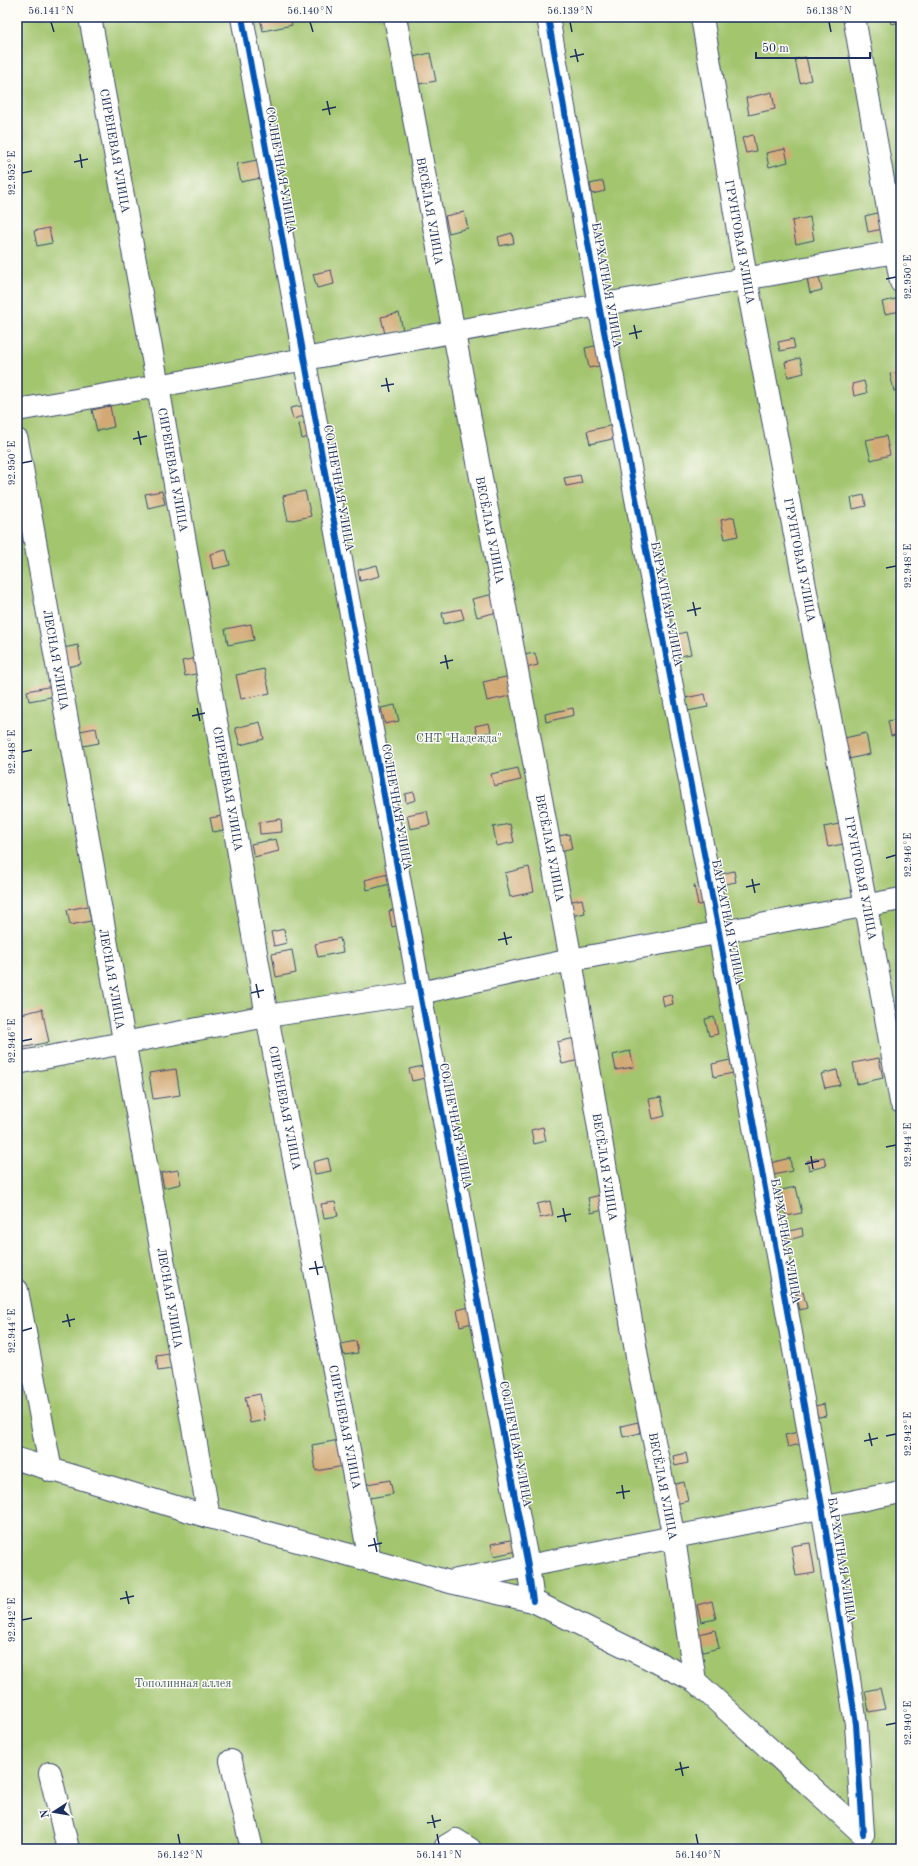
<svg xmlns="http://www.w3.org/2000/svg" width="918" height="1866" viewBox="0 0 918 1866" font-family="'Old Standard TT',serif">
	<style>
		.green { fill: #a3c56e; stroke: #5f7a66 }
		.building { fill: #d2a975 }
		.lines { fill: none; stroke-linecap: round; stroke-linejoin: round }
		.minor-casing { stroke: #3b4a6e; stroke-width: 24 }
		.minor { stroke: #fff; stroke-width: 22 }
		.cycleway-casing { stroke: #fdfcf7; stroke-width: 8 }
		.cycleway { stroke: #0057b8; stroke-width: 6 }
		.ticks { fill: none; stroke: #1b2f5e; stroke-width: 1.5 }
		.labels { text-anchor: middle; stroke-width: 3; stroke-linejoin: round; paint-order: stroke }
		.street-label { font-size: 12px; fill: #1b2f5e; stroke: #fdfcf7 }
		.park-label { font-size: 12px; fill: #445c63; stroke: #fdfcf7 }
		.neatline { fill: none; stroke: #1b2f5e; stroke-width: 1.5 }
		.ticks-label { font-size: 10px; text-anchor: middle; fill: #1b2f5e }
	</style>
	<rect width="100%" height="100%" fill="#fdfcf7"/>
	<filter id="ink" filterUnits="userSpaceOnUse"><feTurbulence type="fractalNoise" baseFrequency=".025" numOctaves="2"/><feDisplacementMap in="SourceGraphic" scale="8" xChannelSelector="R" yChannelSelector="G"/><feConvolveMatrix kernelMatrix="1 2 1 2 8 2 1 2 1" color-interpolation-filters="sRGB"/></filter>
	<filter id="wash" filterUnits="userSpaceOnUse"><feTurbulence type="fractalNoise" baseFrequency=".012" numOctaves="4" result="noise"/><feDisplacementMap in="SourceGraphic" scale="16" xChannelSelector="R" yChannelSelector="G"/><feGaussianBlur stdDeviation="0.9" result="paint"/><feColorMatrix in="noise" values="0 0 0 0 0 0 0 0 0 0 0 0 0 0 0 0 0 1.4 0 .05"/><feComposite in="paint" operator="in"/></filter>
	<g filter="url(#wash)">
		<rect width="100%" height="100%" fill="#f1e6cc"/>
		<rect class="green" x="17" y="17" width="884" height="1832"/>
		<g id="blocks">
			<g class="building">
				<path d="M266,17H290L292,25L263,31L260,18Z"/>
				<path d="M889,17H901V22L891,24Z"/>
				<path d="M430,53L436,81L419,84L413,57Z"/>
				<path d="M806,57L811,80L800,83L795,59Z"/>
				<path d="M772,92L775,109L749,115L746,98Z"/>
				<path d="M753,135L756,151L746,153L742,138Z"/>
				<path d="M785,149L788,162L769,167L766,153Z"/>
				<path d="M262,159L266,177L241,182L237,164Z"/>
				<path d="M603,181L605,191L592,194L590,184Z"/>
				<path d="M885,211L888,228L868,232L865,216Z"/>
				<path d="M464,212L468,228L449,233L445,216Z"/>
				<path d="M810,217L814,240L796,244L792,221Z"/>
				<path d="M49,228L52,243L37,246L34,231Z"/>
				<path d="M512,233L514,243L500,246L498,237Z"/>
				<path d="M331,270L334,284L317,288L313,274Z"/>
				<path d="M819,277L822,290L810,293L807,279Z"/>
				<path d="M900,298L901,311L885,314L882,302Z"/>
				<path d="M399,313L403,330L385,334L381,317Z"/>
				<path d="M793,339L795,348L780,351L778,342Z"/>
				<path d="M599,345L603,365L589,368L585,348Z"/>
				<path d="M800,358L804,373L788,377L785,362Z"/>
				<path d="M901,372V389L894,391L890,374Z"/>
				<path d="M864,381L867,393L854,396L852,384Z"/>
				<path d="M306,405L308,415L293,419L290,408Z"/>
				<path d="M110,406L114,427L97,431L92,410Z"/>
				<path d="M309,422L312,436L302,439L299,424Z"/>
				<path d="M618,424L621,437L590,444L587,431Z"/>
				<path d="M886,436L890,455L871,460L866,440Z"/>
				<path d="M580,475L582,483L566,486L564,478Z"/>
				<path d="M162,491L165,504L148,508L145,494Z"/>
				<path d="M305,491L311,516L288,521L283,496Z"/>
				<path d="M864,495L866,506L853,509L851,498Z"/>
				<path d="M17,516H21L24,531L17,533Z"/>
				<path d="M734,517L738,536L725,539L721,520Z"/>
				<path d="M226,550L230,565L213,569L210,554Z"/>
				<path d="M377,565L380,576L360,581L358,570Z"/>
				<path d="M494,594L498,612L477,617L472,599Z"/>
				<path d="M461,609L464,619L444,624L442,613Z"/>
				<path d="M251,624L254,640L228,645L225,629Z"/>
				<path d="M686,632L691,654L675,657L670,636Z"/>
				<path d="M78,645L81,664L67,667L63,648Z"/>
				<path d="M535,653L538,665L526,668L523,655Z"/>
				<path d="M198,658L201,673L185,676L182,661Z"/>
				<path d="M264,669L270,693L241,699L236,675Z"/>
				<path d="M510,676L514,695L487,701L483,682Z"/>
				<path d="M53,686L56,696L29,701L27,691Z"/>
				<path d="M705,694L708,707L688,711L685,698Z"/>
				<path d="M395,705L399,721L385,724L381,708Z"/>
				<path d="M573,708L574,715L546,722L545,714Z"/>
				<path d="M901,718V734L891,736L888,721Z"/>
				<path d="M260,722L264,739L240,745L235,728Z"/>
				<path d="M489,723L491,732L477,735L475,726Z"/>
				<path d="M96,728L99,743L83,746L80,731Z"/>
				<path d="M866,733L870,754L849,759L845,738Z"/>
				<path d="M518,768L521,780L494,786L491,774Z"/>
				<path d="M414,792L416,800L406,803L405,794Z"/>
				<path d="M427,811L430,825L410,829L407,815Z"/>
				<path d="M228,815L231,829L213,832L210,818Z"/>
				<path d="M281,819L282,832L260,834L259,822Z"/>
				<path d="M844,823L848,843L828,847L824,827Z"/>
				<path d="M510,824L514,842L497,846L493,827Z"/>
				<path d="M569,834L572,849L561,852L558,836Z"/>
				<path d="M276,839L279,851L254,857L251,844Z"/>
				<path d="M529,867L534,892L510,897L505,873Z"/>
				<path d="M734,871L736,882L720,885L717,875Z"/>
				<path d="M388,874L390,884L367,890L365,880Z"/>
				<path d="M703,883L708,903L698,905L694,885Z"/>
				<path d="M582,899L585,913L571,916L568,902Z"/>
				<path d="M88,906L91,921L70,925L67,910Z"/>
				<path d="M397,909L400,925L392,927L389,911Z"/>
				<path d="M284,929L287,943L274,946L271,932Z"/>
				<path d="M340,938L343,952L318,957L315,944Z"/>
				<path d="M292,950L296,973L276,977L272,954Z"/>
				<path d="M671,994L673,1004L664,1006L662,996Z"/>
				<path d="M42,1009L49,1042L17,1049V1015Z"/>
				<path d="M714,1017L718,1034L709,1036L705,1019Z"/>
				<path d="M575,1038L580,1060L562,1064L557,1042Z"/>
				<path d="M630,1051L634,1067L616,1070L613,1055Z"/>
				<path d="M879,1058L883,1078L857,1084L853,1063Z"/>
				<path d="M730,1060L733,1073L714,1077L712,1064Z"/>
				<path d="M427,1065L430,1077L412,1081L409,1069Z"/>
				<path d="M176,1069L180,1095L153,1099L149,1073Z"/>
				<path d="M837,1070L840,1085L825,1088L821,1074Z"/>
				<path d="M661,1097L665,1116L653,1119L649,1099Z"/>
				<path d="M543,1127L546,1141L534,1144L531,1130Z"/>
				<path d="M824,1157L826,1166L809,1170L807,1161Z"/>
				<path d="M328,1158L331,1171L315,1174L313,1162Z"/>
				<path d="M790,1158L792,1171L769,1176L766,1164Z"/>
				<path d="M178,1170L181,1184L164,1188L161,1173Z"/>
				<path d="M796,1187L802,1213L786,1216L781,1190Z"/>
				<path d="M605,1194L608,1209L591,1213L588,1198Z"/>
				<path d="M550,1201L553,1215L540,1218L537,1204Z"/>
				<path d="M335,1202L338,1216L324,1218L321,1204Z"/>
				<path d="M802,1228L803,1236L788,1240L786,1232Z"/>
				<path d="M803,1292L807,1308L800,1310L796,1294Z"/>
				<path d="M473,1306L477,1322L460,1326L457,1310Z"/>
				<path d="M356,1341L358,1353L344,1355L341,1344Z"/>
				<path d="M169,1353L171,1369L158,1371L156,1355Z"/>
				<path d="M260,1394L265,1420L250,1423L245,1397Z"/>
				<path d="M824,1404L826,1416L818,1417L815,1406Z"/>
				<path d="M638,1422L640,1433L623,1437L621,1426Z"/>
				<path d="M798,1432L801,1444L788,1447L785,1435Z"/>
				<path d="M339,1440L344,1466L316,1471L312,1445Z"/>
				<path d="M686,1453L688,1463L675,1466L673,1456Z"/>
				<path d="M390,1480L393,1494L370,1498L367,1484Z"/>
				<path d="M684,1482L688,1501L675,1504L671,1485Z"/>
				<path d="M515,1539L517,1551L494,1556L491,1544Z"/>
				<path d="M810,1543L815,1573L796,1576L791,1546Z"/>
				<path d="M712,1601L716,1619L701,1622L697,1605Z"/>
				<path d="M715,1630L719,1648L703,1652L699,1634Z"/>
				<path d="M880,1688L885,1709L869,1712L865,1691Z"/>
			</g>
		</g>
	</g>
	<g filter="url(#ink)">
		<use href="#blocks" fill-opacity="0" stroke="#3b4a6e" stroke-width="1"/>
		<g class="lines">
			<g class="minor-casing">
				<g id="minor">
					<path d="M90,17L158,386L267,1016L370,1561"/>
					<path d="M242,17L420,993L528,1566L533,1601"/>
					<path d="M395,17L571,960L638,1363L674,1538L695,1681"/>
					<path d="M548,17L599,305L719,932L822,1506L856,1724L863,1834"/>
					<path d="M702,17L746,278L866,906L901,1102"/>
					<path d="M854,17L901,282"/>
					<path d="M17,410L158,386L599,305L901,251"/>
					<path d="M17,440L209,1517"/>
					<path d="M17,1063L267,1016L420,993L571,960L901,899"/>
					<path d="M17,1290L51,1471"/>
					<path d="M17,1459L209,1517L450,1582L533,1601L695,1681L863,1834"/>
					<path d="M457,1580L901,1492"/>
					<path d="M231,1761L252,1849"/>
					<path d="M50,1773L68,1849"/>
					<path d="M447,1849L446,1846L456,1840L470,1849"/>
				</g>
			</g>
			<use href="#minor" class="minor"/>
			<g class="cycleway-casing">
				<g id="cycleway">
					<path d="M242,17L420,993L528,1566L533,1601"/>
					<path d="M548,17L599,305L719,932L822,1506L856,1724L863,1834"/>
				</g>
			</g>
			<use href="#cycleway" class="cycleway"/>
		</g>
	</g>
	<path class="ticks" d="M51,22L54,32M310,22L313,32M570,22L572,32M829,22L831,32M575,49L578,62M570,57L584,54M327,101L330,115M322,110L336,107M80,154L82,168M74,162L88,159M22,173L32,171M886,279L896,277M634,325L637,339M629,334L642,331M386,378L389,392M381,386L394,384M138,431L141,445M133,439L147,436M22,463L32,461M886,568L896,566M693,602L696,616M687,611L701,608M445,655L448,669M440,663L453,660M197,708L200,721M192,716L205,713M22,752L32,750M886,858L896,855M752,879L755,893M746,887L760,884M504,932L507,945M498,940L512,937M256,984L259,998M251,993L264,990M22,1041L32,1039M886,1147L896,1145M811,1156L813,1169M805,1164L819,1161M563,1208L566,1222M557,1217L571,1214M315,1261L318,1275M309,1269L323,1267M67,1314L70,1327M62,1322L75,1319M22,1331L32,1328M869,1433L872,1446M886,1436L896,1434M864,1441L878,1438M622,1485L624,1499M616,1493L630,1491M374,1538L377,1552M368,1546L382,1543M126,1591L129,1604M120,1599L134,1596M22,1620L32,1618M886,1725L896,1723M680,1762L683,1776M675,1770L689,1767M432,1815L435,1828M427,1823L441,1820M178,1834L180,1844M437,1834L439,1844M696,1834L698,1844"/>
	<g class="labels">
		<g class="street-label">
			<text transform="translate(115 151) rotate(80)" y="4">СИРЕНЕВАЯ УЛИЦА</text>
			<text transform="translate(281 170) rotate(80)" y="4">СОЛНЕЧНАЯ УЛИЦА</text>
			<text transform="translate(430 211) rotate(80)" y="4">ВЕСЁЛАЯ УЛИЦА</text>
			<text transform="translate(740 242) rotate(80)" y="4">ГРУНТОВАЯ УЛИЦА</text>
			<text transform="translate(607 285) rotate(80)" y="4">БАРХАТНАЯ УЛИЦА</text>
			<text transform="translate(173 470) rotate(80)" y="4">СИРЕНЕВАЯ УЛИЦА</text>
			<text transform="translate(339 488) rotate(80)" y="4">СОЛНЕЧНАЯ УЛИЦА</text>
			<text transform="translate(490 530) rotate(79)" y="4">ВЕСЁЛАЯ УЛИЦА</text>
			<text transform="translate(800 560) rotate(79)" y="4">ГРУНТОВАЯ УЛИЦА</text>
			<text transform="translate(667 604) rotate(79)" y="4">БАРХАТНАЯ УЛИЦА</text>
			<text transform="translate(56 660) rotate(80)" y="4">ЛЕСНАЯ УЛИЦА</text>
			<text transform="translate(228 789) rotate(80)" y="4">СИРЕНЕВАЯ УЛИЦА</text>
			<text transform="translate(397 807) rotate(80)" y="4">СОЛНЕЧНАЯ УЛИЦА</text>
			<text transform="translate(550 848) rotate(79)" y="4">ВЕСЁЛАЯ УЛИЦА</text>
			<text transform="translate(861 878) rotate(79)" y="4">ГРУНТОВАЯ УЛИЦА</text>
			<text transform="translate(728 922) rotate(79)" y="4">БАРХАТНАЯ УЛИЦА</text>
			<text transform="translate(112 979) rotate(80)" y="4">ЛЕСНАЯ УЛИЦА</text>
			<text transform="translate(285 1108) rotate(79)" y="4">СИРЕНЕВАЯ УЛИЦА</text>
			<text transform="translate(456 1126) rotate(79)" y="4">СОЛНЕЧНАЯ УЛИЦА</text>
			<text transform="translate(605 1167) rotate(81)" y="4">ВЕСЁЛАЯ УЛИЦА</text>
			<text transform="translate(786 1241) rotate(80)" y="4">БАРХАТНАЯ УЛИЦА</text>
			<text transform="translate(170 1298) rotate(80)" y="4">ЛЕСНАЯ УЛИЦА</text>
			<text transform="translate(345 1427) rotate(79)" y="4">СИРЕНЕВАЯ УЛИЦА</text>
			<text transform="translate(516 1444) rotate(79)" y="4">СОЛНЕЧНАЯ УЛИЦА</text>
			<text transform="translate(663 1486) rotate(79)" y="4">ВЕСЁЛАЯ УЛИЦА</text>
			<text transform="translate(842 1560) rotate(81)" y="4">БАРХАТНАЯ УЛИЦА</text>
		</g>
		<g class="park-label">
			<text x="459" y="742">СНТ "Надежда"</text>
			<text x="183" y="1687">Тополинная аллея</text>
		</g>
	</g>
	<rect width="918" height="1866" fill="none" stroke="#fdfcf7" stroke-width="44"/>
	<g transform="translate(54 1812) rotate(258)" stroke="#fdfcf7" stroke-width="3" paint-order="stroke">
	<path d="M0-3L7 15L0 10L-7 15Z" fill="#1b2f5e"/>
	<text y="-6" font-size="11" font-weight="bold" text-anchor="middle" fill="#1b2f5e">N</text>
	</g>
	<path d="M756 52v6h114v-6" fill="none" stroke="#1b2f5e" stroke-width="2"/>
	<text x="762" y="52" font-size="12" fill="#1b2f5e" stroke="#fdfcf7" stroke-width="3" paint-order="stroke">50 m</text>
	<rect x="22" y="22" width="874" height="1822" class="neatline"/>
	<g class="ticks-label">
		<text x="51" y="14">56.141°N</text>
		<text x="310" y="14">56.140°N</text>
		<text x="570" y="14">56.139°N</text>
		<text x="829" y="14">56.138°N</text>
		<text transform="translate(11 173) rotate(-90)" y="4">92.952°E</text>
		<text transform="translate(907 277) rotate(-90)" y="4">92.950°E</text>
		<text transform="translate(11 463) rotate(-90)" y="4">92.950°E</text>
		<text transform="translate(907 566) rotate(-90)" y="4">92.948°E</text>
		<text transform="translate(11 752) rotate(-90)" y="4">92.948°E</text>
		<text transform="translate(907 855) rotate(-90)" y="4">92.946°E</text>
		<text transform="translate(11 1041) rotate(-90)" y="4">92.946°E</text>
		<text transform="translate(907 1145) rotate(-90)" y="4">92.944°E</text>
		<text transform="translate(11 1331) rotate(-90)" y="4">92.944°E</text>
		<text transform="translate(907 1434) rotate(-90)" y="4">92.942°E</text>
		<text transform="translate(11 1620) rotate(-90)" y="4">92.942°E</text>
		<text transform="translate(907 1723) rotate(-90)" y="4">92.940°E</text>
		<text x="180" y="1858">56.142°N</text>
		<text x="439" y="1858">56.141°N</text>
		<text x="698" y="1858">56.140°N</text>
	</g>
</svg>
